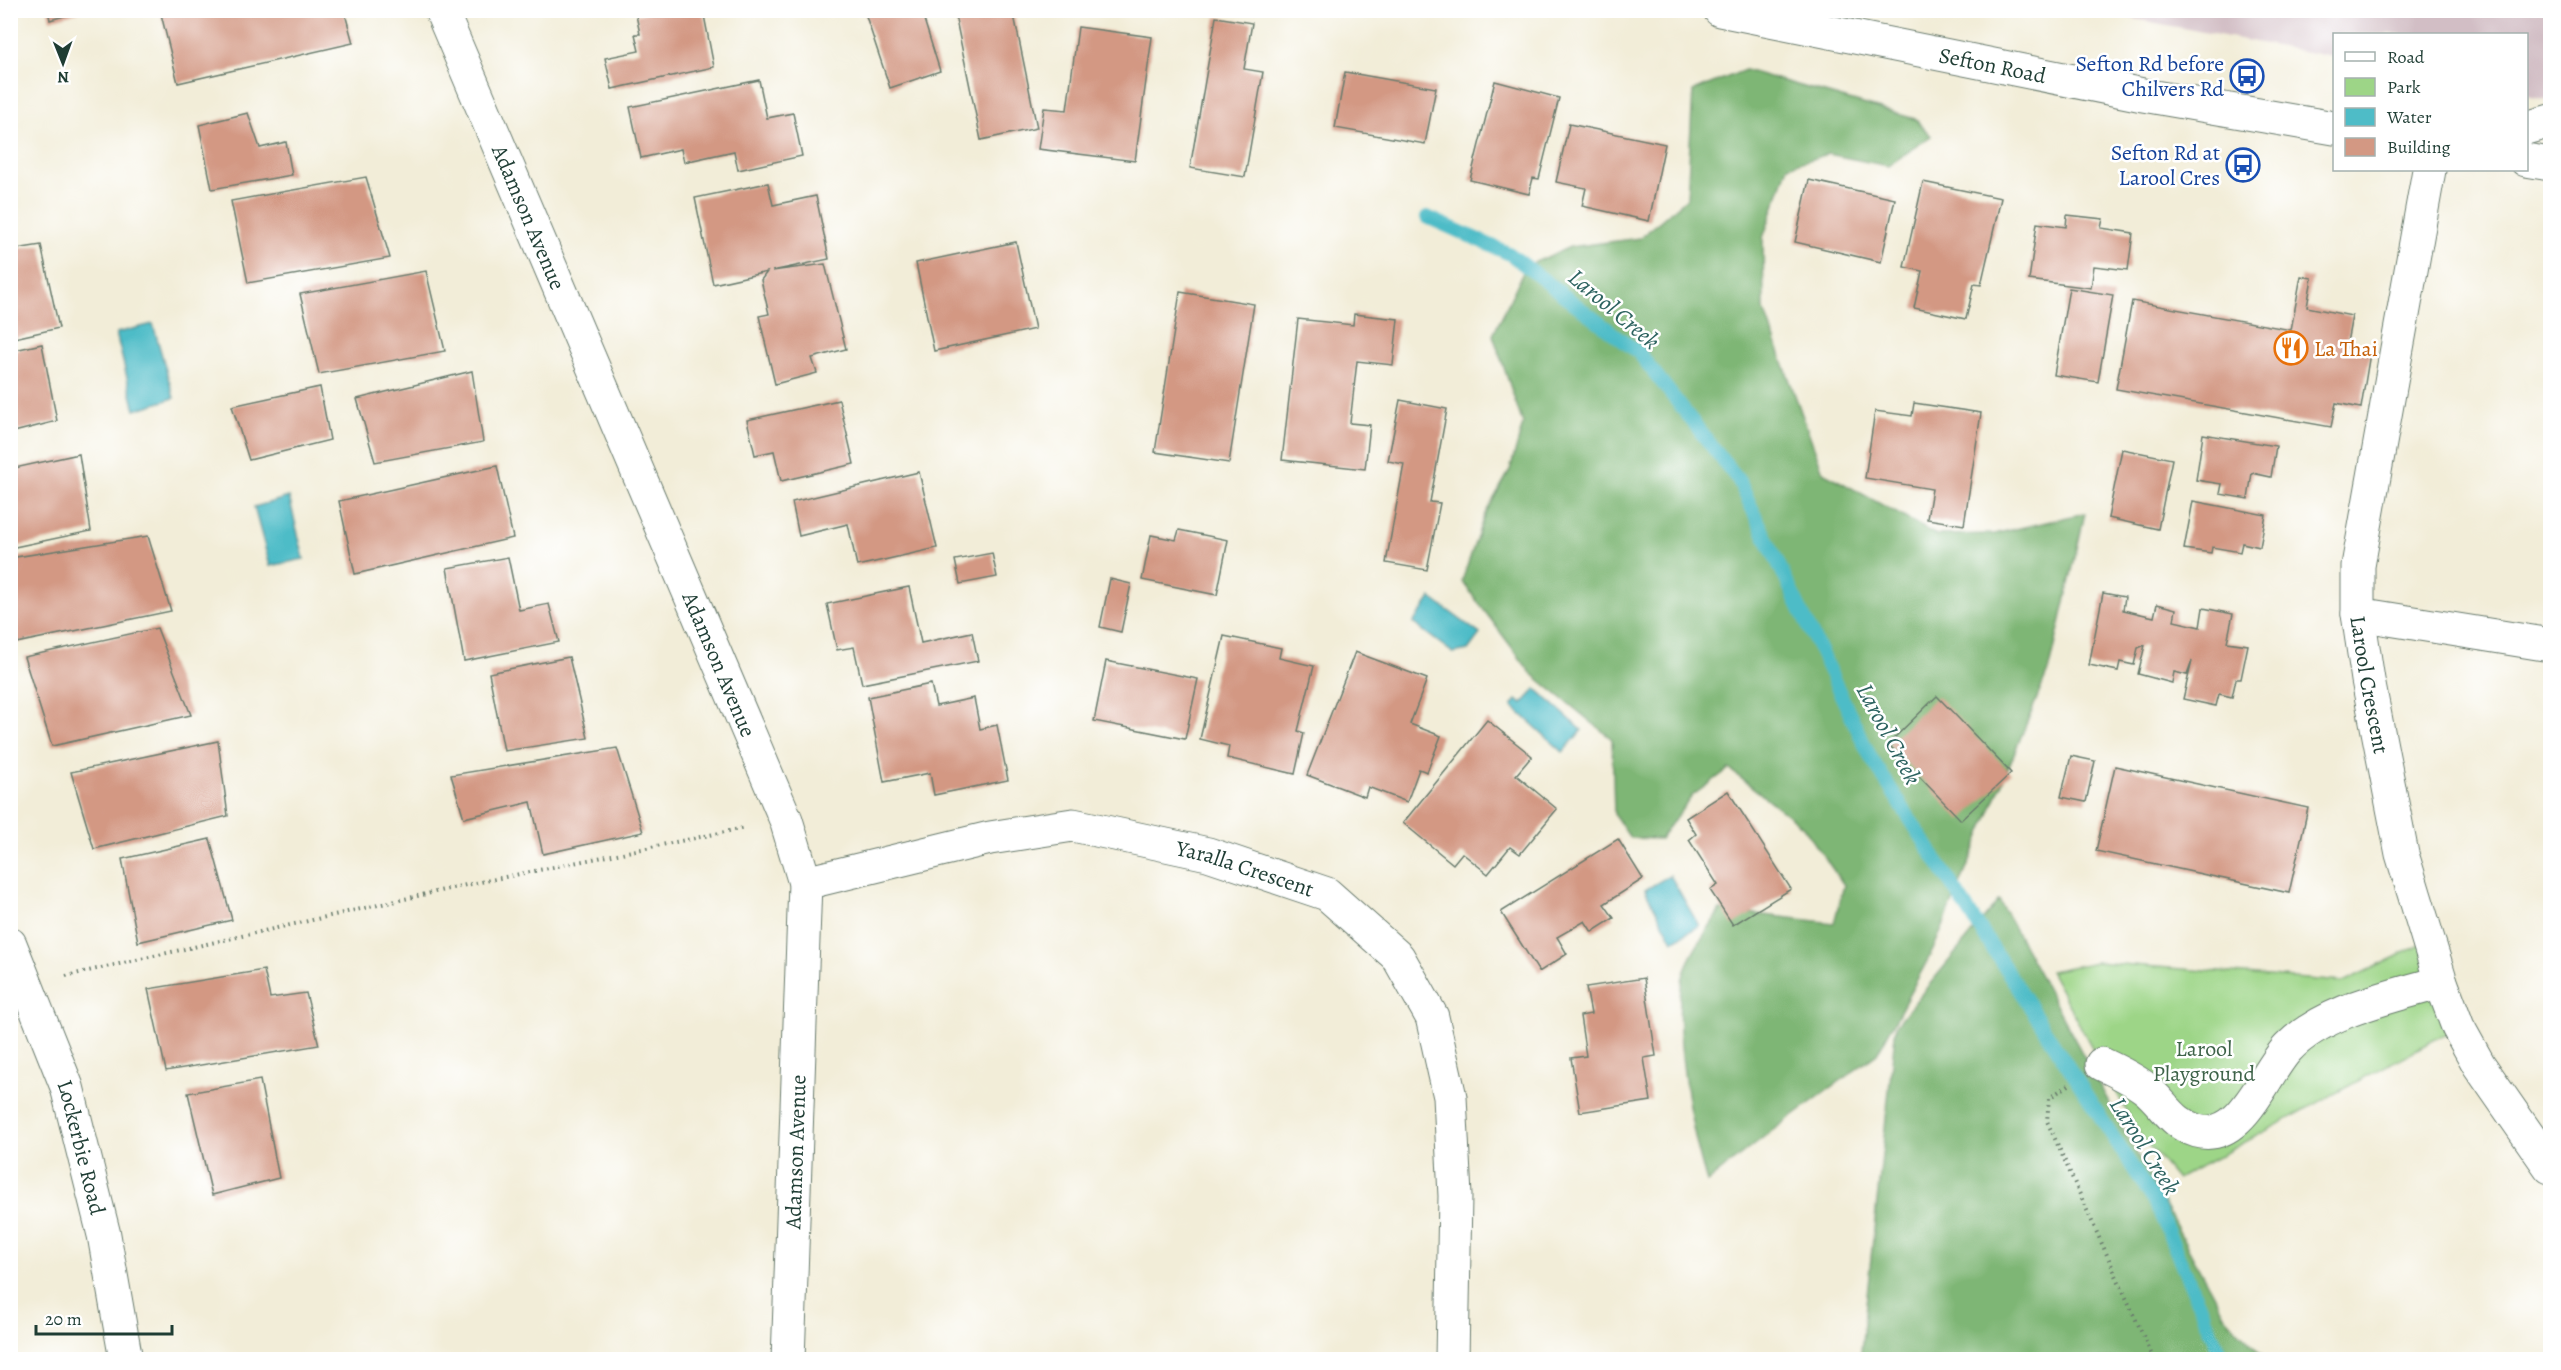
<svg xmlns="http://www.w3.org/2000/svg" width="2561" height="1370" viewBox="0 0 2561 1370" font-family="Alegreya,serif">
	<style>
		.industrial { fill: #d2bec5 }
		.green { fill: #9dd587; stroke: #5e895e; stroke-width: 1.5 }
		.forest { fill: #7eb674; stroke: #4e7a54; stroke-width: 1.5 }
		.water { fill: #4ebcc7; stroke: #367c7e; stroke-width: 1.5 }
		.lines { fill: none; stroke-linecap: round; stroke-linejoin: round }
		.stream { stroke: #4ebcc7; stroke-width: 14 }
		.building { fill: #d39883 }
		.minor-casing { stroke: #697b6d; stroke-width: 35 }
		.path { stroke: #697b6d; stroke-width: 4; stroke-dasharray: 1.5 4.5; stroke-linecap: butt }
		.minor { stroke: #fff; stroke-width: 33 }
		.labels { text-anchor: middle; stroke-width: 5; stroke-linejoin: round; paint-order: stroke }
		.transit-label { font-size: 22px; fill: #164399; stroke: #fff; text-anchor: end }
		.street-label { font-size: 22px; fill: #1f3d34; stroke: #fff }
		.food-label { font-size: 22px; fill: #c56008; stroke: #fff; text-anchor: start }
		.park-label { font-size: 22px; fill: #3e6349; stroke: #fff }
		.water-label { font-size: 24px; font-style: italic; fill: #2d6360; stroke: #fff }
	</style>
	<rect width="100%" height="100%" fill="#fff"/>
	<filter id="ink" filterUnits="userSpaceOnUse"><feTurbulence type="fractalNoise" baseFrequency=".0167" numOctaves="2"/><feDisplacementMap in="SourceGraphic" scale="12" xChannelSelector="R" yChannelSelector="G"/><feConvolveMatrix kernelMatrix="1 2 1 2 8 2 1 2 1" color-interpolation-filters="sRGB"/></filter>
	<filter id="wash" filterUnits="userSpaceOnUse"><feTurbulence type="fractalNoise" baseFrequency=".008" numOctaves="4" result="noise"/><feDisplacementMap in="SourceGraphic" scale="24" xChannelSelector="R" yChannelSelector="G"/><feGaussianBlur stdDeviation="1.35" result="paint"/><feColorMatrix in="noise" values="0 0 0 0 0 0 0 0 0 0 0 0 0 0 0 0 0 1.4 0 .05"/><feComposite in="paint" operator="in"/></filter>
	<g filter="url(#wash)">
		<rect width="100%" height="100%" fill="#f2edd8"/>
		<path class="industrial" d="M2093,11H2550V100L2527,95L2526,34H2334V57Z"/>
		<path class="green" d="M2429,941L2458,1027L2177,1179L2140,1135L2050,971L2096,962L2343,982Z"/>
		<g class="forest">
			<path d="M1745,70L1915,119L1931,136L1888,166L1828,154L1788,166L1763,238L1764,310L1823,472L1936,535L1994,534L2085,513L2051,664L1933,950L1877,1054L1765,1136L1707,1182C1692,1135 1669,1016 1685,970C1692,949 1709,929 1720,910L1834,923L1844,885L1803,827L1729,769L1692,796L1660,839L1630,838L1614,814L1612,739L1531,673L1462,581L1484,516L1510,470L1523,424L1493,335L1526,266L1570,247L1640,238L1687,198L1693,91Z"/>
			<path d="M1999,900L2225,1316L2266,1359L1860,1360L1896,1025Z"/>
		</g>
		<g class="water">
			<path d="M153,324L174,398L135,410L116,333Z"/>
			<path d="M289,497L304,559L270,566L254,507Z"/>
			<path d="M1431,598L1480,634L1468,650L1453,653L1413,623Z"/>
			<path d="M1536,689L1582,730L1563,752L1512,706L1517,700L1522,704Z"/>
			<path d="M1670,875L1699,926L1673,941L1645,890Z"/>
		</g>
		<g class="lines">
			<path class="stream" d="M1427,217L1510,254L1639,353L1739,481L1871,758L2156,1204L2223,1360"/>
		</g>
		<g id="blocks">
			<g class="building">
				<path d="M48,10H82V11L50,20Z"/>
				<path d="M160,10H344L353,43L178,83Z"/>
				<path d="M657,10H703L714,67L612,89L605,58L639,51L635,34H640L636,15Z"/>
				<path d="M864,10H921L940,71L890,88Z"/>
				<path d="M954,10H1013L1037,128L981,140Z"/>
				<path d="M1216,17L1252,23L1244,69L1263,72L1245,177L1190,168Z"/>
				<path d="M1078,27L1152,37L1135,161L1038,149L1044,108L1067,110Z"/>
				<path d="M1345,72L1436,88L1425,144L1335,128Z"/>
				<path d="M759,80L767,118L793,113L802,156L738,170L734,151L684,162L681,149L641,158L630,107Z"/>
				<path d="M1495,81L1559,98L1539,179L1533,178L1529,194L1470,180Z"/>
				<path d="M248,113L260,148L286,142L292,175L212,189L199,125Z"/>
				<path d="M1569,124L1665,144L1649,221L1582,206L1586,188L1556,182Z"/>
				<path d="M366,177L390,258L248,283L231,201Z"/>
				<path d="M1809,180L1895,199L1881,262L1795,242Z"/>
				<path d="M1923,182L2001,198L1981,285L1974,284L1966,319L1914,308L1922,271L1904,267Z"/>
				<path d="M768,183L773,205L816,196L829,259L772,271L825,264L846,349L812,358L817,373L775,384L759,316L769,314L761,280L767,272L713,284L695,198Z"/>
				<path d="M2067,215L2103,219L2101,228L2133,233L2128,270L2094,266L2091,288L2029,280L2037,223L2066,227Z"/>
				<path d="M1016,242L1035,329L934,351L916,263Z"/>
				<path d="M41,245L59,328L10,339V250Z"/>
				<path d="M426,271L445,351L319,374L300,294Z"/>
				<path d="M2301,276L2312,278L2307,307L2352,316L2346,348L2370,353L2361,408L2336,403L2331,427L2116,389L2132,301L2291,330Z"/>
				<path d="M2069,288L2113,295L2098,382L2054,375Z"/>
				<path d="M1180,292L1254,304L1229,463L1155,452Z"/>
				<path d="M1354,314L1398,319L1393,365L1357,361L1350,423L1370,425L1365,469L1282,460L1298,319L1353,325Z"/>
				<path d="M42,344L57,421L10,433V351Z"/>
				<path d="M472,371L483,442L375,462L357,399Z"/>
				<path d="M320,387L330,440L249,460L232,406Z"/>
				<path d="M839,400L854,464L781,481L774,451L755,455L747,420Z"/>
				<path d="M1400,400L1447,409L1430,502L1440,503L1427,570L1386,563L1404,464L1388,461Z"/>
				<path d="M1914,403L1981,413L1964,525L1927,519L1932,489L1865,478L1875,411L1912,416Z"/>
				<path d="M2203,434L2276,446L2271,477L2252,473L2248,499L2220,494L2222,484L2196,480Z"/>
				<path d="M2122,449L2172,459L2158,529L2108,518Z"/>
				<path d="M79,454L91,531L10,548V469Z"/>
				<path d="M497,466L513,538L355,574L339,501Z"/>
				<path d="M919,472L937,548L857,566L848,524L799,536L792,502Z"/>
				<path d="M2193,501L2266,515L2260,547L2242,543L2240,552L2212,547L2211,553L2184,549Z"/>
				<path d="M1179,530L1228,540L1217,595L1142,580L1151,535L1176,540Z"/>
				<path d="M148,536L171,611L16,643L10,616V558Z"/>
				<path d="M992,553L997,577L960,584L955,560Z"/>
				<path d="M508,557L519,610L549,604L559,642L464,661L447,568Z"/>
				<path d="M1110,579L1131,584L1121,632L1100,627Z"/>
				<path d="M909,587L921,643L972,632L978,661L862,684L854,647L837,650L827,604Z"/>
				<path d="M2103,593L2125,597L2123,610L2154,617L2157,604L2176,609L2174,621L2200,627L2203,608L2233,614L2227,642L2248,645L2241,679H2236L2232,697L2219,694L2216,706L2183,699L2192,661L2187,675L2174,672L2172,683L2138,674L2145,645L2138,648L2134,665L2120,662L2118,671L2089,665Z"/>
				<path d="M157,628L191,715L52,746L24,657Z"/>
				<path d="M1224,636L1281,648L1279,658L1314,666L1298,731L1304,733L1295,774L1227,758L1229,746L1200,739Z"/>
				<path d="M1355,652L1427,679L1410,724L1441,736L1427,772L1419,769L1407,802L1368,787L1365,797L1307,775Z"/>
				<path d="M569,657L588,738L504,751L489,673Z"/>
				<path d="M1106,661L1198,679L1185,739L1094,721Z"/>
				<path d="M931,684L936,706L974,698L980,729L997,725L1008,780L934,795L930,773L884,782L868,697Z"/>
				<path d="M1937,696L2011,773L1961,820L1888,744Z"/>
				<path d="M1487,720L1532,756L1516,775L1557,809L1520,854L1510,847L1488,874L1462,853L1453,864L1403,823Z"/>
				<path d="M218,741L228,816L94,849L71,772Z"/>
				<path d="M617,748L643,832L543,854L531,802L464,818L451,775Z"/>
				<path d="M2071,756L2095,761L2086,802L2061,797Z"/>
				<path d="M2115,766L2308,808L2289,893L2096,851Z"/>
				<path d="M1728,791L1791,889L1733,925L1710,890L1718,885L1689,840L1696,834L1686,818Z"/>
				<path d="M210,839L232,920L138,942L122,859Z"/>
				<path d="M1618,839L1643,879L1604,904L1614,918L1592,932L1585,921L1557,937L1567,954L1539,972L1501,912Z"/>
				<path d="M264,970L270,998L306,993L319,1045L166,1071L148,989Z"/>
				<path d="M1644,978L1656,1056L1644,1058L1651,1101L1580,1112L1571,1058L1586,1056L1580,1016L1591,1014L1586,987Z"/>
				<path d="M260,1080L279,1178L212,1195L188,1093Z"/>
			</g>
		</g>
	</g>
	<g filter="url(#ink)">
		<use href="#blocks" fill-opacity="0" stroke="#697b6d" stroke-width="1.5"/>
		<g class="lines">
			<g class="minor-casing">
				<g id="minor">
					<path id="s1" d="M441,10L786,820L805,883L788,1360"/>
					<path id="s2" d="M1720,10L2143,95L2334,128"/>
					<path d="M2526,128L2550,121"/>
					<path d="M2526,160L2550,164"/>
					<path id="s3" d="M2429,170L2358,566V614L2368,680L2402,854L2441,982L2458,1027L2479,1065L2550,1167"/>
					<path d="M2358,614L2550,645"/>
					<path id="s4" d="M805,883L990,838L1073,825L1208,854L1327,894L1398,957L1432,1017L1450,1097L1455,1196L1452,1360"/>
					<path id="s5" d="M10,944L67,1087L104,1235L126,1360"/>
					<path d="M2102,1064C2117,1071 2132,1078 2145,1088C2164,1103 2172,1124 2197,1131C2242,1143 2263,1074 2288,1048C2324,1010 2392,997 2441,982"/>
				</g>
			</g>
			<g class="path">
				<path d="M66,976L466,885L744,828"/>
				<path d="M2069,1085L2049,1098L2047,1121L2154,1360"/>
			</g>
			<use href="#minor" class="minor"/>
		</g>
	</g>
	<defs>
		<g id="bus-ring" transform="scale(1.725)"><circle r="9.5" fill="#fff" stroke="#1a4fb4" stroke-width="1.5"/><path d="M-5-6H5V4H4V6H2V4H-2V6H-4V4H-5ZM-3.5-4V0h7V-4ZM-3.5 1.2v1.5H-2V1.2ZM2 1.2v1.5H3.5V1.2Z" fill="#1a4fb4"/></g>
		<g id="restaurant-ring" transform="scale(1.725)"><circle r="9.5" fill="#fff" stroke="#e8710a" stroke-width="1.5"/><path d="M-5-6h1v4h1v-4h1v4h1v-4h1v5L-1.5 .5V6h-2V.5L-5-1ZM5-6V6H3V1.5H1.5Q1.5-4 5-6Z" fill="#e8710a"/></g>
	</defs>
	<g fill-rule="evenodd">
		<use href="#bus-ring" x="2247" y="76"/>
		<use href="#bus-ring" x="2243" y="165"/>
		<use href="#restaurant-ring" x="2291" y="348"/>
	</g>
	<g class="labels">
		<g class="transit-label">
			<text x="2224" y="71">Sefton Rd before<tspan x="2224" dy="25">Chilvers Rd</tspan></text>
			<text x="2220" y="160">Sefton Rd at<tspan x="2220" dy="25">Larool Cres</tspan></text>
		</g>
		<g class="street-label">
			<text dy="8" stroke="none"><textPath href="#s2" startOffset="278">Sefton Road</textPath></text>
			<text dy="8" stroke="none"><textPath href="#s1" startOffset="225">Adamson Avenue</textPath></text>
			<text dy="8" stroke="none"><textPath href="#s1" startOffset="711">Adamson Avenue</textPath></text>
			<text dy="8" stroke="none"><textPath href="#s3" startOffset="522">Larool Crescent</textPath></text>
			<text dy="8" stroke="none"><textPath href="#s4" startOffset="452">Yaralla Crescent</textPath></text>
			<text dy="8" stroke="none"><textPath href="#s5" startOffset="216">Lockerbie Road</textPath></text>
			<text transform="translate(795 1152) rotate(-88)" y="8">Adamson Avenue</text>
		</g>
		<g class="food-label">
			<text x="2314" y="356">La Thai</text>
		</g>
		<g class="park-label">
			<text x="2204" y="1056">Larool<tspan x="2204" dy="25">Playground</tspan></text>
		</g>
		<g class="water-label">
			<text transform="translate(1614 309) rotate(40)" y="8">Larool Creek</text>
			<text transform="translate(1889 734) rotate(62)" y="8">Larool Creek</text>
			<text transform="translate(2145 1146) rotate(58)" y="8">Larool Creek</text>
		</g>
	</g>
	<rect width="2561" height="1370" fill="none" stroke="#fff" stroke-width="36"/>
	<rect x="2333" y="33" width="195" height="138" fill="#ffffff" stroke="#a5b1ae" stroke-width="1.5"/>
	<rect x="2345" y="52" width="30" height="9" fill="#ffffff" stroke="#a5b1ae" stroke-width="1.5"/>
	<text x="2387" y="63" font-size="18" fill="#1f3d34">Road</text>
	<rect x="2345" y="78" width="30" height="18" fill="#9dd587" stroke="#a5b1ae" stroke-width="1.5"/>
	<text x="2387" y="93" font-size="18" fill="#1f3d34">Park</text>
	<rect x="2345" y="108" width="30" height="18" fill="#4ebcc7" stroke="#a5b1ae" stroke-width="1.5"/>
	<text x="2387" y="123" font-size="18" fill="#1f3d34">Water</text>
	<rect x="2345" y="138" width="30" height="18" fill="#d39883" stroke="#a5b1ae" stroke-width="1.5"/>
	<text x="2387" y="153" font-size="18" fill="#1f3d34">Building</text>
	<g transform="translate(63 63) rotate(179)" stroke="#ffffff" stroke-width="4.5" paint-order="stroke">
	<path d="M0-4.5L10 22L0 15L-10 22Z" fill="#1f3d34"/>
	<text y="-9" font-size="16" font-weight="bold" text-anchor="middle" fill="#1f3d34">N</text>
	</g>
	<path d="M36 1325v9h136v-9" fill="none" stroke="#1f3d34" stroke-width="3"/>
	<text x="45" y="1325" font-size="18" fill="#1f3d34" stroke="#ffffff" stroke-width="4.5" paint-order="stroke">20 m</text>
</svg>
